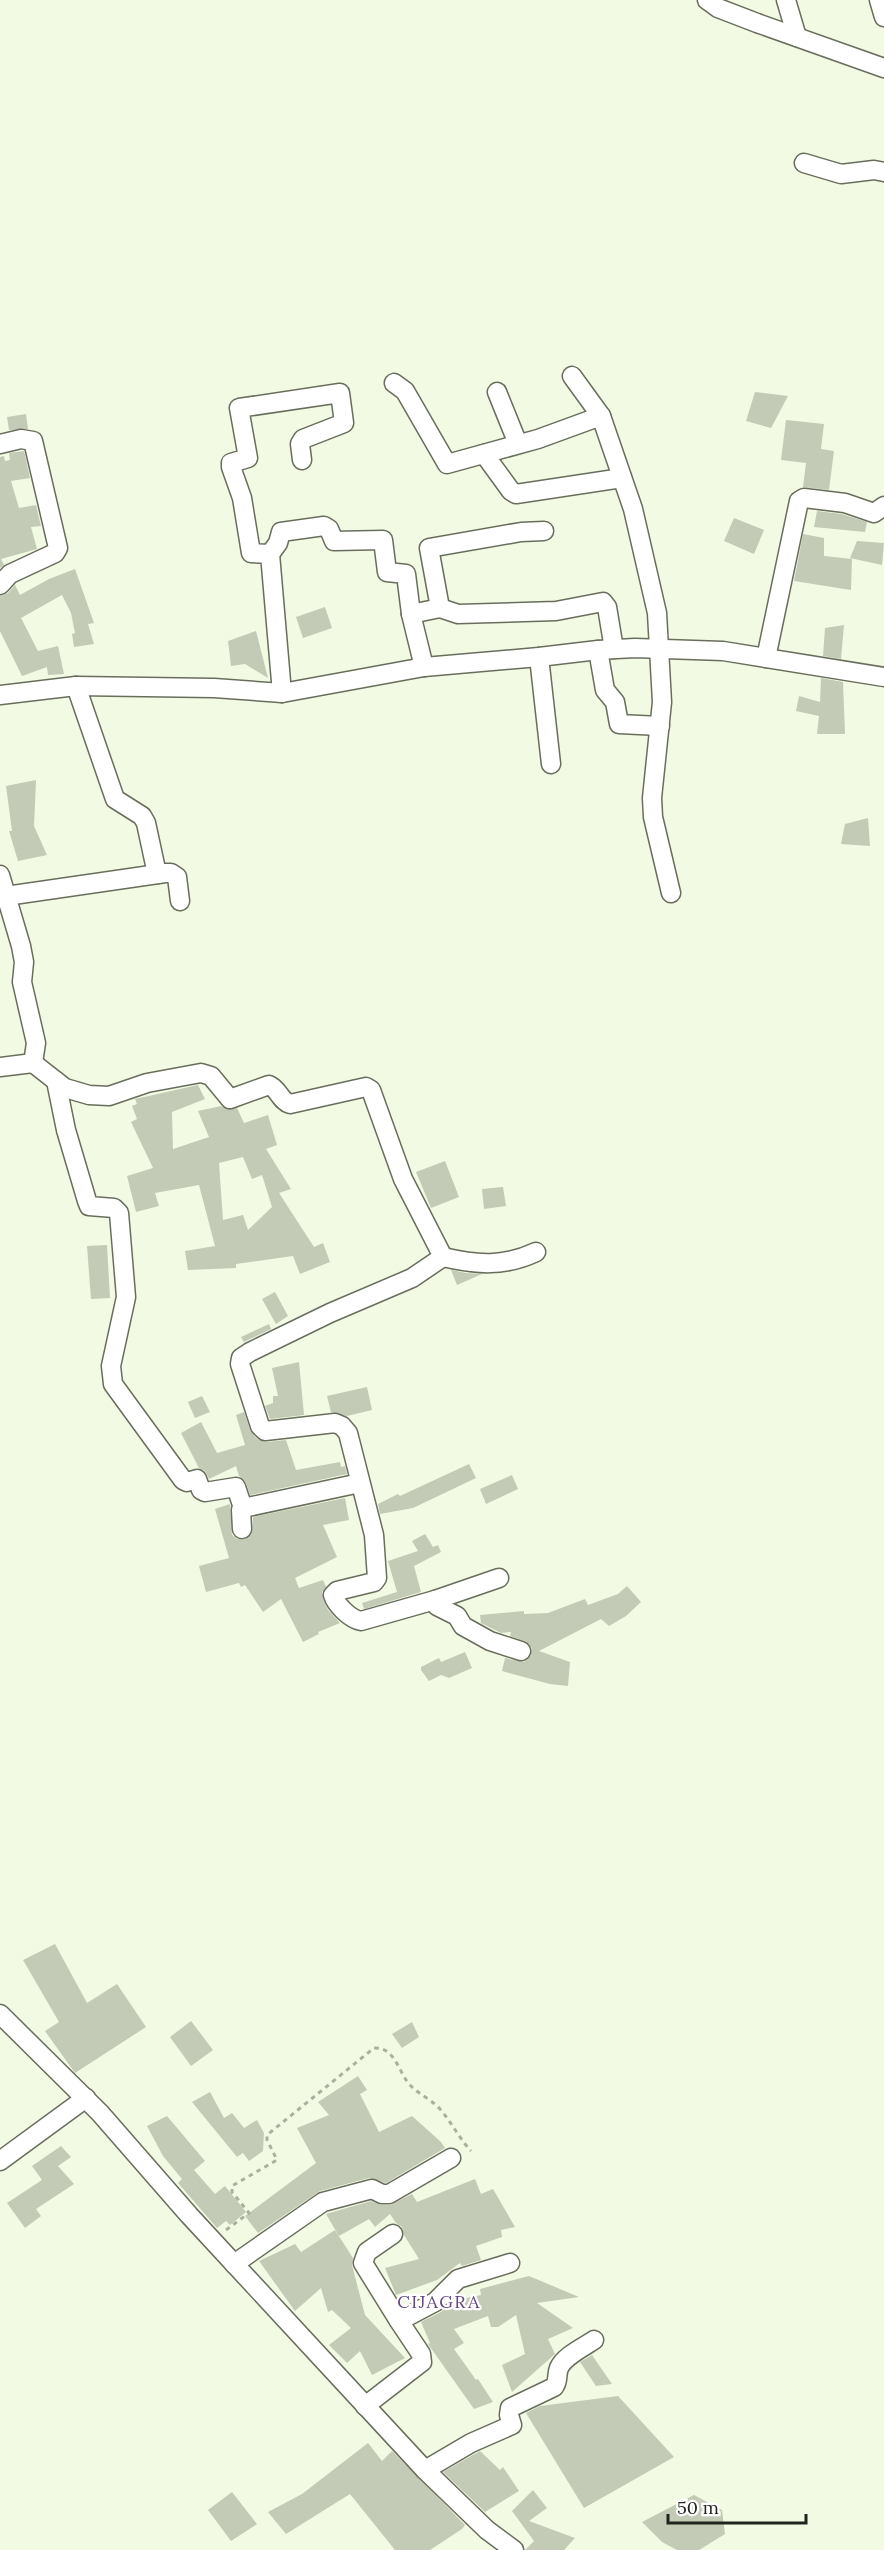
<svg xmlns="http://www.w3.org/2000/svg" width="884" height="2550" viewBox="0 0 884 2550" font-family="Lora,serif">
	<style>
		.building { fill: #c3cab5; fill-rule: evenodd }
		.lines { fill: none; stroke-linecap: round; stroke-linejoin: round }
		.street-casing { stroke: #686e5b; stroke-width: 21 }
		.path { stroke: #aab09f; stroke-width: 3; stroke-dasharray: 4.5 4.5; stroke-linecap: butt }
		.street { stroke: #fff; stroke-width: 18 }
		.labels { text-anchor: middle; stroke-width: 4.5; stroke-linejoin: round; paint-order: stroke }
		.quarter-label { font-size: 18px; letter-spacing: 1.5px; fill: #624784; stroke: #fff }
	</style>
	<rect width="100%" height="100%" fill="#f2fae4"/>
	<g class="building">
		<path d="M755,392L788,396L771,428L746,421Z"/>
		<path d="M26,414L28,429L9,430L7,417Z"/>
		<path d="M786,420L824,424L821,449L834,451L829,490L803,487L806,463L781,460Z"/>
		<path d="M24,451L30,478L11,481L19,508L36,505L41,526L31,527L37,549L1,559L4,565L0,568V457L4,456L5,461L10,460L9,453Z"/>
		<path d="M817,511L842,514L867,522L865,532L814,527Z"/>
		<path d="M734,518L764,530L754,554L724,541Z"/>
		<path d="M803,534L824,538V556L852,559L851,590L794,581Z"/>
		<path d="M857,541L884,543L882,565L850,558Z"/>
		<path d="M75,569L94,623L88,624L94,644L74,647L72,634L75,633L71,613L62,595L21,618L38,651L58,646L64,674L48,675L47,667L22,676L0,631V596L8,593L15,585L20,595L49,579Z"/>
		<path d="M325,607L332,628L303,638L296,617Z"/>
		<path d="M844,625L841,659L823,656L825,628Z"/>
		<path d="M256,631L268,678L245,664L231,666L228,641Z"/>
		<path d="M821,678L843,682L845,734H817L819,716L796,711L799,696L820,702Z"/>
		<path d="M36,780L34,826L47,855L18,861L9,831H12L6,786Z"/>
		<path d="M868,818L870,846L841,844L845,824Z"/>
		<path d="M198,1085L205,1099L172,1112L173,1149L209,1137L198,1111L221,1106L228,1110L237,1108L244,1123L268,1115L277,1145L266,1149L291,1189L279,1193L314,1247L323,1243L330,1262L300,1274L293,1256L236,1264V1268L188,1270L185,1251L215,1246L199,1185L155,1193L159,1206L136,1212L127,1176L153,1168L131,1122L137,1119L132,1106L137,1104L135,1099ZM243,1157L252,1179L262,1175L272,1207L248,1230L243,1215L223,1220L219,1163Z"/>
		<path d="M445,1161L459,1197L431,1208L416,1172Z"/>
		<path d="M503,1187L506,1206L484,1209L482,1189Z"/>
		<path d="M107,1245L110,1298L91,1299L87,1246Z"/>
		<path d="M451,1270L466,1273L482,1274L457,1285Z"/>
		<path d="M275,1292L288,1316L276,1324L262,1299Z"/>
		<path d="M269,1324L271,1329L244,1342L241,1337Z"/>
		<path d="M299,1362L304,1415L270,1419L265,1406L273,1403V1396H278L272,1368Z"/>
		<path d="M367,1387L372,1410L347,1416L331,1412L327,1396Z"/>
		<path d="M202,1396L210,1412L195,1418L188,1402Z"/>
		<path d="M244,1412L250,1430L257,1439L266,1442L286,1440L296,1470L340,1462L341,1467L345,1466L347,1474L250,1495L246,1483L239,1476L236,1466L209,1479L205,1471L199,1468L181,1433L201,1422L217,1453L245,1445L236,1415Z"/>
		<path d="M469,1464L476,1478L413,1508L380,1514L378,1504L398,1494L400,1496Z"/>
		<path d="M512,1475L518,1489L486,1504L480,1489Z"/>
		<path d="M345,1498L349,1520L323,1525L337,1557L295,1578L299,1588L323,1580L326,1587L322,1592L323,1599L328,1610L340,1623L318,1632L319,1634L303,1642L281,1599L263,1612L245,1585L241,1587L239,1583L206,1592L199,1566L229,1558L215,1509L230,1504L232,1535L237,1539L243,1540L252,1534L253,1517Z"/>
		<path d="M425,1534L433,1547L438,1545L441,1552L414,1566L421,1592L364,1609L362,1603L397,1592L388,1561L418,1551L412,1541Z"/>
		<path d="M627,1586L641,1602L626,1616L609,1626L601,1619L539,1651L570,1662L568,1686L550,1684L502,1671L505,1658L524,1662L531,1655L532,1648L525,1641L510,1636L511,1632L501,1633L481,1623L480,1615L524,1611V1614L548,1613L585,1599L588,1605L618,1594Z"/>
		<path d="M465,1652L472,1668L449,1678L441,1675L429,1681L421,1670V1667L439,1658L441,1662Z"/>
		<path d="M55,1944L87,2003L117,1984L146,2027L75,2073L45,2031L59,2022L23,1960Z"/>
		<path d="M191,2021L213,2050L191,2066L170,2037Z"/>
		<path d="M412,2022L419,2037L402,2048L392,2034Z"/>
		<path d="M358,2076L367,2090L360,2094L379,2132L412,2116L441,2142L445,2148L386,2183L369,2178L320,2191L258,2233L245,2216L316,2163L297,2128L329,2115L318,2102Z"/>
		<path d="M210,2092L224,2118L232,2113L244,2128L257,2120L264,2133L263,2151L249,2161L243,2153L237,2157L192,2102Z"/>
		<path d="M167,2116L205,2161L194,2170L215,2194L225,2186L246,2212L230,2225L226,2221L217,2228L178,2183L182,2179L163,2156L147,2126Z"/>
		<path d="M61,2146L71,2157L58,2166L74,2184L36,2209L41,2216L25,2228L7,2203L42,2180L32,2166Z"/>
		<path d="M475,2179L481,2194L493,2189L515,2227L501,2230L502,2237L476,2246L481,2260L462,2266L460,2263L437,2280L396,2295L385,2268L419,2259L404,2235L402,2227L396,2223L390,2214L375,2227L369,2219L339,2236L326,2214L371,2201L381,2205H390L412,2194L417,2202Z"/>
		<path d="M335,2230L353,2258L352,2265L365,2315L405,2358L372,2375L360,2351L347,2363L329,2345L351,2328L332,2310L328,2312L321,2288L295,2311L259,2261L295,2244L301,2252Z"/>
		<path d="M529,2276L579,2297L537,2303L573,2328L548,2339L555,2354L512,2392L502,2365L525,2354L516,2315L498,2327H491L488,2316L454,2329L464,2343L454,2349L476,2380L478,2379L493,2402L474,2409L428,2344L430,2343L421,2322L441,2312L452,2301L481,2295L480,2289Z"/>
		<path d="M592,2355L612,2384L596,2386L580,2362Z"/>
		<path d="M618,2396L674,2457L584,2508L526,2413L540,2406Z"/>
		<path d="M368,2443L382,2461L392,2451L465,2525L462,2529L430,2550H395L350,2494L286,2534L268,2512L302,2494Z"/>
		<path d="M480,2451L500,2470L503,2467L519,2491L485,2512L443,2472Z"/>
		<path d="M533,2490L547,2508L529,2521L575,2538L564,2550H525L534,2541L512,2511Z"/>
		<path d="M232,2492L257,2524L231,2541L208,2510Z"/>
		<path d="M694,2495L722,2510L725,2534L699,2550H677L662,2542L642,2522Z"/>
	</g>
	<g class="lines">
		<g class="street-casing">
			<g id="street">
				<path d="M707,0L718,8L757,23L884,68"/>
				<path d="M786,0L797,37"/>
				<path d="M879,0L884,17"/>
				<path d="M804,163L841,174L874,170L884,172"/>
				<path d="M572,376L601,416L633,509L657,613L662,702L652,798L653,817L671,893"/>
				<path d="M394,383L405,391L447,464L538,439L601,416"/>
				<path d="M497,392L518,444"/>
				<path d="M0,444L21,439L33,441L58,548L55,553L10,574L0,585"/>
				<path d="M484,454L511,491L516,494L622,478"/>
				<path d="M270,554L278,543L281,532L324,526L329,529L334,541L383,540L387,572L406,574L411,614L424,667"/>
				<path d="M440,608L458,614L556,611L603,602L607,607L614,649"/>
				<path d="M411,614L440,608L429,548L521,532L544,531"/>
				<path d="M598,650L605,690L615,702L619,724L660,726"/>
				<path d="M539,657L551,764"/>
				<path d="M766,658L799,501L804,498L845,503L874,513L884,506"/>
				<path d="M76,686L115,799L142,816L146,823L157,874"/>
				<path d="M282,693L270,554L251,553L242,498L231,467V463L248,458L239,408L340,393L344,423L303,439L300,444L302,460"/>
				<path d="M0,695L76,686L214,688L282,693L424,667L539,657L598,650L635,648L723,651L884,677"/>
				<path d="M0,875L21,946L24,962L22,982L36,1043L33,1063L0,1067"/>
				<path d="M6,896L165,873H171L177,877L180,901"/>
				<path d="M33,1063L65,1088L89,1095L109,1096L147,1083L201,1073L211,1076L230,1099L269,1085C279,1089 280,1101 290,1104L366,1087L371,1090L403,1179L443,1257L412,1278L330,1313L250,1352L241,1358L240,1364L260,1426L265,1431L335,1423L342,1426L348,1433L374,1535L377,1578L374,1582L337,1591L333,1595C336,1605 350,1619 361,1621L435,1600L437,1606L457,1616L463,1626L490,1641L521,1651"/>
				<path d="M56,1081L66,1130L87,1201L89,1206L114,1208L119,1213L126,1297L111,1366L113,1384L183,1480L187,1482L197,1479L201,1490L205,1492L236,1487L243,1508"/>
				<path d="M443,1257C477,1265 504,1267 536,1252"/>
				<path d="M242,1529L241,1510L243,1508L360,1483"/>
				<path d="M435,1600L499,1578"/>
				<path d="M0,2014L100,2113L189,2215L425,2470L487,2530L514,2550"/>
				<path d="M0,2161L86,2098"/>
				<path d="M393,2234L367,2252L363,2263L399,2321"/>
				<path d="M234,2264L323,2202L372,2189L382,2194H389L451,2158"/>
				<path d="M365,2406L422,2362L421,2354L399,2321L435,2302L458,2279L510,2263"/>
				<path d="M425,2470L471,2443L512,2425L509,2415L510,2408L554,2387C559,2381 556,2375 559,2368C564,2356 584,2347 594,2340"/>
			</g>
		</g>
		<path class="path" d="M226,2230L249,2213L232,2192V2186L277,2160L267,2140V2135L374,2048C396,2047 398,2073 411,2086C420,2095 432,2100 440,2109C452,2123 459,2138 471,2151"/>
		<use href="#street" class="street"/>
	</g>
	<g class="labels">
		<g class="quarter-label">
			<text x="439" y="2308">CIJAGRA</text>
		</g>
	</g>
	<path d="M668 2514v9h138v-9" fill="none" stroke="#21241c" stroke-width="3"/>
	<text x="677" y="2514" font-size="18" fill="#21241c" stroke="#ffffff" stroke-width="4.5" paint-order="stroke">50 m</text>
</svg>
